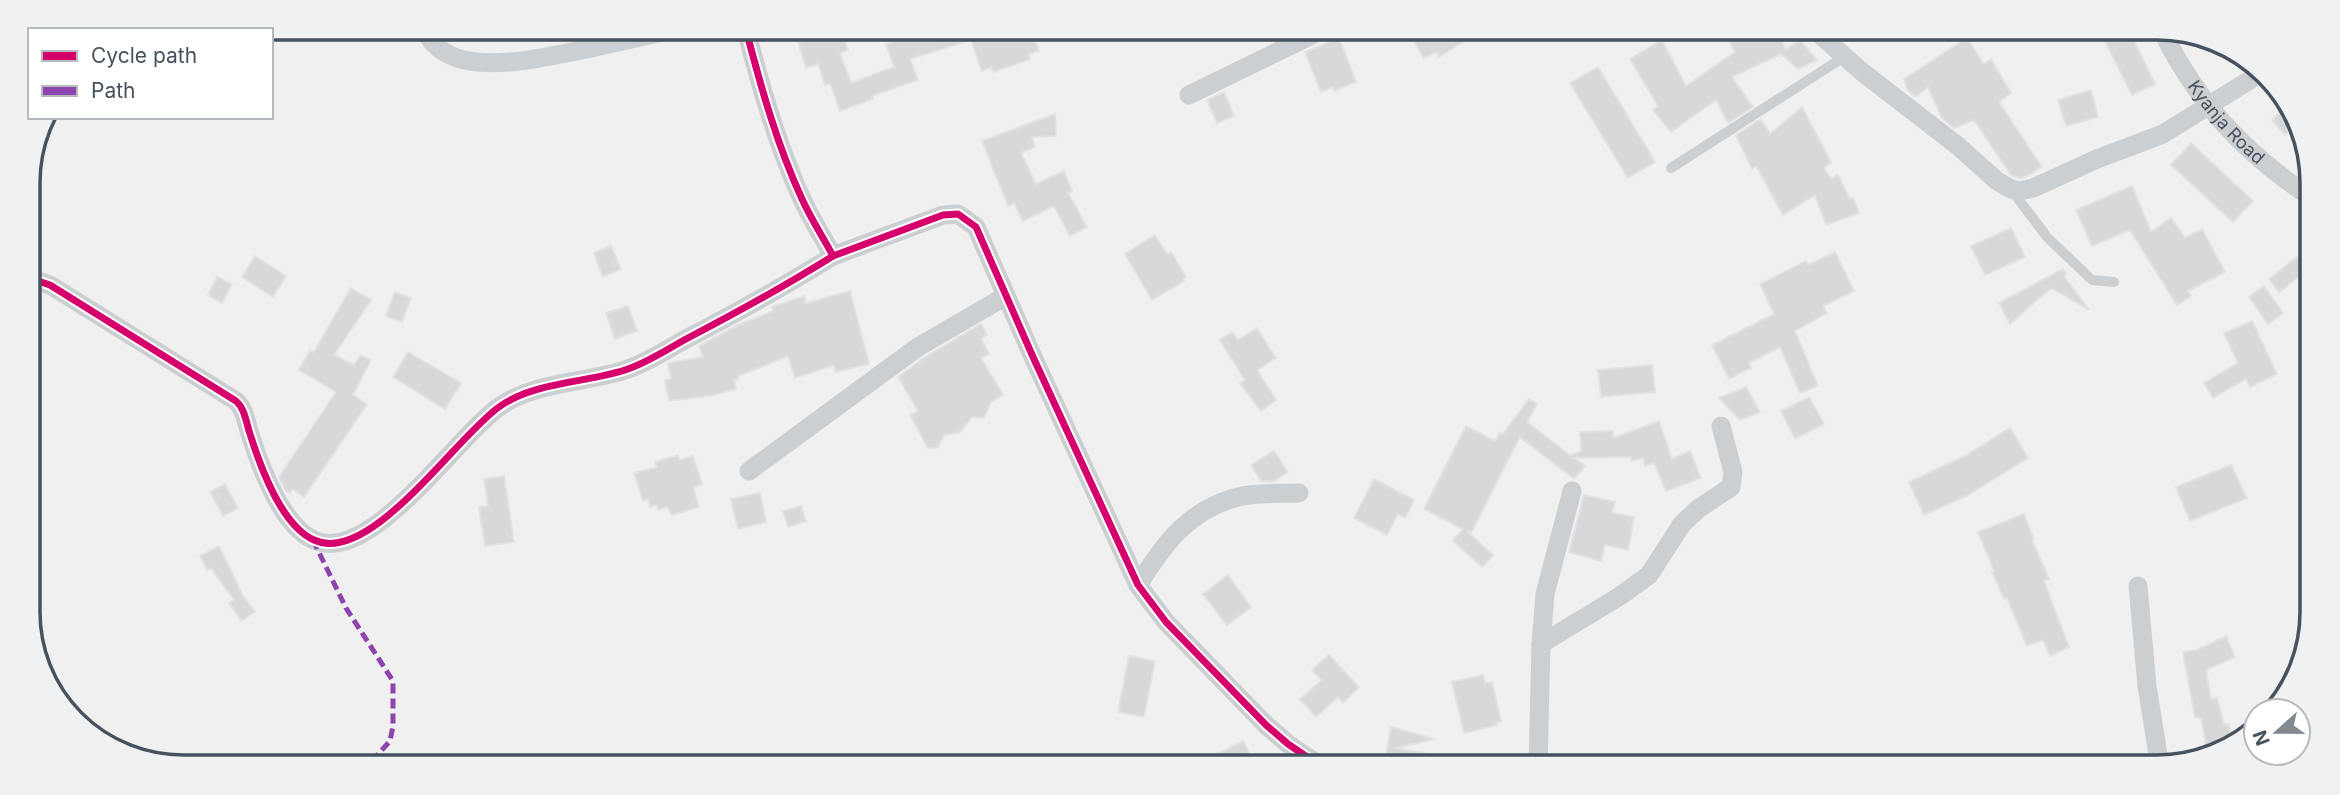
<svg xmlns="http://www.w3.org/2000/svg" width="2340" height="795" viewBox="0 0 2340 795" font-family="Inter,sans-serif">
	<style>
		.building { fill: #d8d8da; stroke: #e2e2e3; stroke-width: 2 }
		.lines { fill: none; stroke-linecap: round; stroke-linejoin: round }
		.lane { stroke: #cccfd1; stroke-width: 10 }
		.street { stroke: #cccfd1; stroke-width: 19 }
		.quiet { stroke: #8e44ad; stroke-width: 5; stroke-dasharray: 10 5; stroke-linecap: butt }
		.cycleway-casing { stroke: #fff; stroke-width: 11 }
		.cycleway { stroke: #d6006c; stroke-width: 7 }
		.labels { text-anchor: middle; stroke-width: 5; stroke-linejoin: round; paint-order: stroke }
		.street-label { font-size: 18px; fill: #46525e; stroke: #fff }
		.rim { fill: none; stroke: #46525e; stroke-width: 3.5 }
	</style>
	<rect width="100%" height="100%" fill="#f1f0f0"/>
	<g class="building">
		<path d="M808,30H841L848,50L840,53L851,83L894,67L886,44L918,33L917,30H1032L1039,51L1029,54L1030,59L993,72L991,67L982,71L971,40L910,59L918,80L872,96L873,99L840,111L830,83L825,85L818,64L806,68L798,42L810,38Z"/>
		<path d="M1408,31H1480L1439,57L1436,52L1424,58Z"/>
		<path d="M1724,32H1777L1786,50L1799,39L1817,60L1798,69L1781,54L1732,77L1753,107L1729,122L1727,121L1716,100L1671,132L1653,110L1658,106L1630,59L1662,40L1686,86L1735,52Z"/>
		<path d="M2101,33H2130L2155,84L2132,95Z"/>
		<path d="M1339,38L1356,82L1334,91L1333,87L1321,92L1305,52Z"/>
		<path d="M1967,38L1984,64L1991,59L2011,93L1999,102L2042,167L2025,177L2020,178L2011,175L1974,120L1954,128L1942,118L1928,87L1915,97L1907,89L1904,79Z"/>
		<path d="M1598,67L1655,162L1628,178L1570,83Z"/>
		<path d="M2091,90L2098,117L2066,126L2058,100Z"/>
		<path d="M1224,92L1234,116L1217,123L1207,100Z"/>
		<path d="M2286,106L2295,125L2285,135L2272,120Z"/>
		<path d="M1802,107L1831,162L1824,168L1831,179L1838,175L1850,199L1853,197L1859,213L1826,225L1815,195L1783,215L1756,166L1752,169L1736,135L1761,119L1770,134Z"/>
		<path d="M1055,114L1056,136L1032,137L1035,147L1021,153L1036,184L1064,171L1072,191L1068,193L1087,227L1070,236L1054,206L1023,221L1014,203L1008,206L982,141Z"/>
		<path d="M2191,143L2253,201L2233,222L2171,165Z"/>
		<path d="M2132,186L2151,232L2171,218L2185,238L2202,229L2225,272L2188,291L2191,296L2177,305L2130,230L2092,246L2076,210Z"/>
		<path d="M2011,228L2025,257L1985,275L1971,246Z"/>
		<path d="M1155,235L1167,254L1171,252L1186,277L1183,279L1184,281L1152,300L1125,254Z"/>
		<path d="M611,246L621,269L603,277L594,253Z"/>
		<path d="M1835,252L1854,291L1823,306L1827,313L1795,331L1818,386L1800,393L1780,347L1749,363L1751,368L1729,379L1712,345L1774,314L1760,284L1806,261L1808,265Z"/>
		<path d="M255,256L286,276L273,297L242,277Z"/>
		<path d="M2297,257L2307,270L2279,292L2269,279Z"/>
		<path d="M2063,269L2066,274L2064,276L2089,310L2051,288L2010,324L1999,303Z"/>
		<path d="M217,277L232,284L222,303L208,295Z"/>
		<path d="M2264,286L2283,313L2268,324L2249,297Z"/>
		<path d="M351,288L371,300L334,355L354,365L361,355L371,360L353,395L367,404L304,497L292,489L290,493L286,491L279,477L336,392L299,370L310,350L314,352Z"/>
		<path d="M850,291L869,364L836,372L834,365L795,378L788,356L738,376V379L734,380L736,389L710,396L669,401L665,380L671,379L668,363L703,357L699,346L738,325L773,311L772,307L804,296L806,303Z"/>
		<path d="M395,292L411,298L402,322L386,316Z"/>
		<path d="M628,306L637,331L615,339L606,313Z"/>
		<path d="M2252,321L2277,374L2250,387L2246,379L2213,398L2204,383L2238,363L2224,333Z"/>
		<path d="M981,324L987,335L981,339L989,354L981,358L1003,395L991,402L984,418L972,417L960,432L944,435L938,447L928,448L910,415L918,411L898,377L925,357Z"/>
		<path d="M1257,328L1276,358L1257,370L1276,400L1261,411L1240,383L1245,380L1220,340L1232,332L1238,340Z"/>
		<path d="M408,352L461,383L445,409L393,377Z"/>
		<path d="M1652,365L1655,392L1601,397L1598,370Z"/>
		<path d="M1746,387L1760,412L1740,420L1719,398Z"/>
		<path d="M1809,397L1824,424L1795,439L1781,411Z"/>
		<path d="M1529,399L1537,404L1527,422L1570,455L1581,451L1580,432L1613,431V438L1659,421L1672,459L1690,451L1701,478L1666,491L1654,463L1645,466L1643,458L1632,461L1631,457L1574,458L1585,466L1574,479L1520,437L1471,533L1467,531L1493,555L1482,567L1453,541L1463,529L1424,509L1466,426L1495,441L1500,433L1503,434Z"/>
		<path d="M2010,428L2028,458L1968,495L1924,515L1909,482L1965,456Z"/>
		<path d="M1274,451L1288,472L1274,481H1261L1251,465Z"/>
		<path d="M678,455L679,460L693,456L702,484L693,487L699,507L672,515L667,507L658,510L657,505L650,507L648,499L643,501L634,473L657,467L655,462Z"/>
		<path d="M2231,465L2247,498L2190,521L2176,487Z"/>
		<path d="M504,476L514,542L485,546L479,507L488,506L484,479Z"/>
		<path d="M1374,479L1414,500L1405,518L1398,514L1387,535L1354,518Z"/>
		<path d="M225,484L238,508L223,516L210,492Z"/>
		<path d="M760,493L766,522L738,529L731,499Z"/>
		<path d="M1584,495L1615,502L1612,513L1634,517L1628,550L1605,545L1601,561L1569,552Z"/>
		<path d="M801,506L806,521L788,527L783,511Z"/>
		<path d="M2024,514L2034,539L2032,540L2049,579L2044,581L2069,647L2050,656L2043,640L2027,646L2007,598L2004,599L1992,572L1994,571L1978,532Z"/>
		<path d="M219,546L242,594L255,612L241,621L229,603L234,600L211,568L207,570L200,556Z"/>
		<path d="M1228,575L1251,607L1227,625L1203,594Z"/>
		<path d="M2226,636L2235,657L2206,670L2211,699L2217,698L2224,725L2229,724L2232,741L2206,746L2201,718L2195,717L2183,652L2197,650Z"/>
		<path d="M1329,655L1359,687L1343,703L1338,697L1316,717L1300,699L1322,680L1312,670Z"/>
		<path d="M1129,656L1155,661L1144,717L1118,712Z"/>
		<path d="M1483,675L1485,684L1492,682L1501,721L1496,723L1497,725L1464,733L1452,682Z"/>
		<path d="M1391,727L1435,739L1395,748L1440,756L1439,765H1384Z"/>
		<path d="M1243,741L1255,764H1198Z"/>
	</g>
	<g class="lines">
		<g class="lane">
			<path d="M1671,168L1844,57"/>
			<path d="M2013,192L2047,237L2092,280L2114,282"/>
		</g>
		<g class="street">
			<path d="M424,29C431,45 446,56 464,60C503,68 544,57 582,50C613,43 645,36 676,29"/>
			<path d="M746,30C761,87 777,145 802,199C811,219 823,237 833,256L943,215L958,214L976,227L1033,357L1138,585L1166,622L1266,725L1288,744L1319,765"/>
			<path d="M1817,32L1861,71L1958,146L1997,181L2011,189L2020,191L2033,188L2097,159L2163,134L2261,73"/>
			<path id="s1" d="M2163,33C2199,104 2243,152 2309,196"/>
			<path d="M1189,95L1320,31"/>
			<path d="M29,278L50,285L236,401C245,409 246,422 250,434C260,466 282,526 314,540C370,566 456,437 499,407C533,382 585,383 625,370C647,363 666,350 686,339C736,313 785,286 833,256"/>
			<path d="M749,471L918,347L1006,296"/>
			<path d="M1138,585C1164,544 1188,510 1238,497C1257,492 1279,494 1299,493"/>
			<path d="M2138,586L2147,686L2160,767"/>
			<path d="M1541,644L1620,596L1649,575L1682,524L1698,509L1731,487L1733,472L1721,426"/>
			<path d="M1538,765L1541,644L1545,594L1572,491"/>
		</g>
		<path class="quiet" d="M313,540L346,608L393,681V726L390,741L371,762"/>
		<g class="cycleway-casing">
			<g id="cycleway">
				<path d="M746,30C761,87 777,145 802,199C811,219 823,237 833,256L943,215L958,214L976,227L1033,357L1138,585L1166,622L1266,725L1288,744L1319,765"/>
				<path d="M29,278L50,285L236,401C245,409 246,422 250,434C260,466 282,526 314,540C370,566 456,437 499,407C533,382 585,383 625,370C647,363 666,350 686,339C736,313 785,286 833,256"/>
			</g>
		</g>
		<use href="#cycleway" class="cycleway"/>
	</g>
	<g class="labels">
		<g class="street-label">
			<text dy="6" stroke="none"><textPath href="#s1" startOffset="110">Kyanja Road</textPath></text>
		</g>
	</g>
	<path d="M0 0H2340V795H0ZM183 40H2157A143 143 0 0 1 2300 183V612A143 143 0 0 1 2157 755H183A143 143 0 0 1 40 612V183A143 143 0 0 1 183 40Z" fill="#f0f1f2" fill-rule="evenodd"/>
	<path class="rim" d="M183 40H2157A143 143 0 0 1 2300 183V612A143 143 0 0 1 2157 755H183A143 143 0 0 1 40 612V183A143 143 0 0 1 183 40Z"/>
	<rect x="28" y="28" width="245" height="91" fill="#ffffff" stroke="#b5babf" stroke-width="2"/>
	<rect x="42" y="51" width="35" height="10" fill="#d6006c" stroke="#b5babf" stroke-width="2"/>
	<text x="91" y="63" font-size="21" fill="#46525e">Cycle path</text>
	<rect x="42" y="86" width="35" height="10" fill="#8e44ad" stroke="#b5babf" stroke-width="2"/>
	<text x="91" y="98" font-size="21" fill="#46525e">Path</text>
	<g transform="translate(2277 732) rotate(249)"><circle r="33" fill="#ffffff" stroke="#b5babf" stroke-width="2"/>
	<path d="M0-5L12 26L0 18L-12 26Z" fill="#828991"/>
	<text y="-10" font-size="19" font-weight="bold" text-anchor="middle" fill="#46525e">N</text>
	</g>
</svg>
